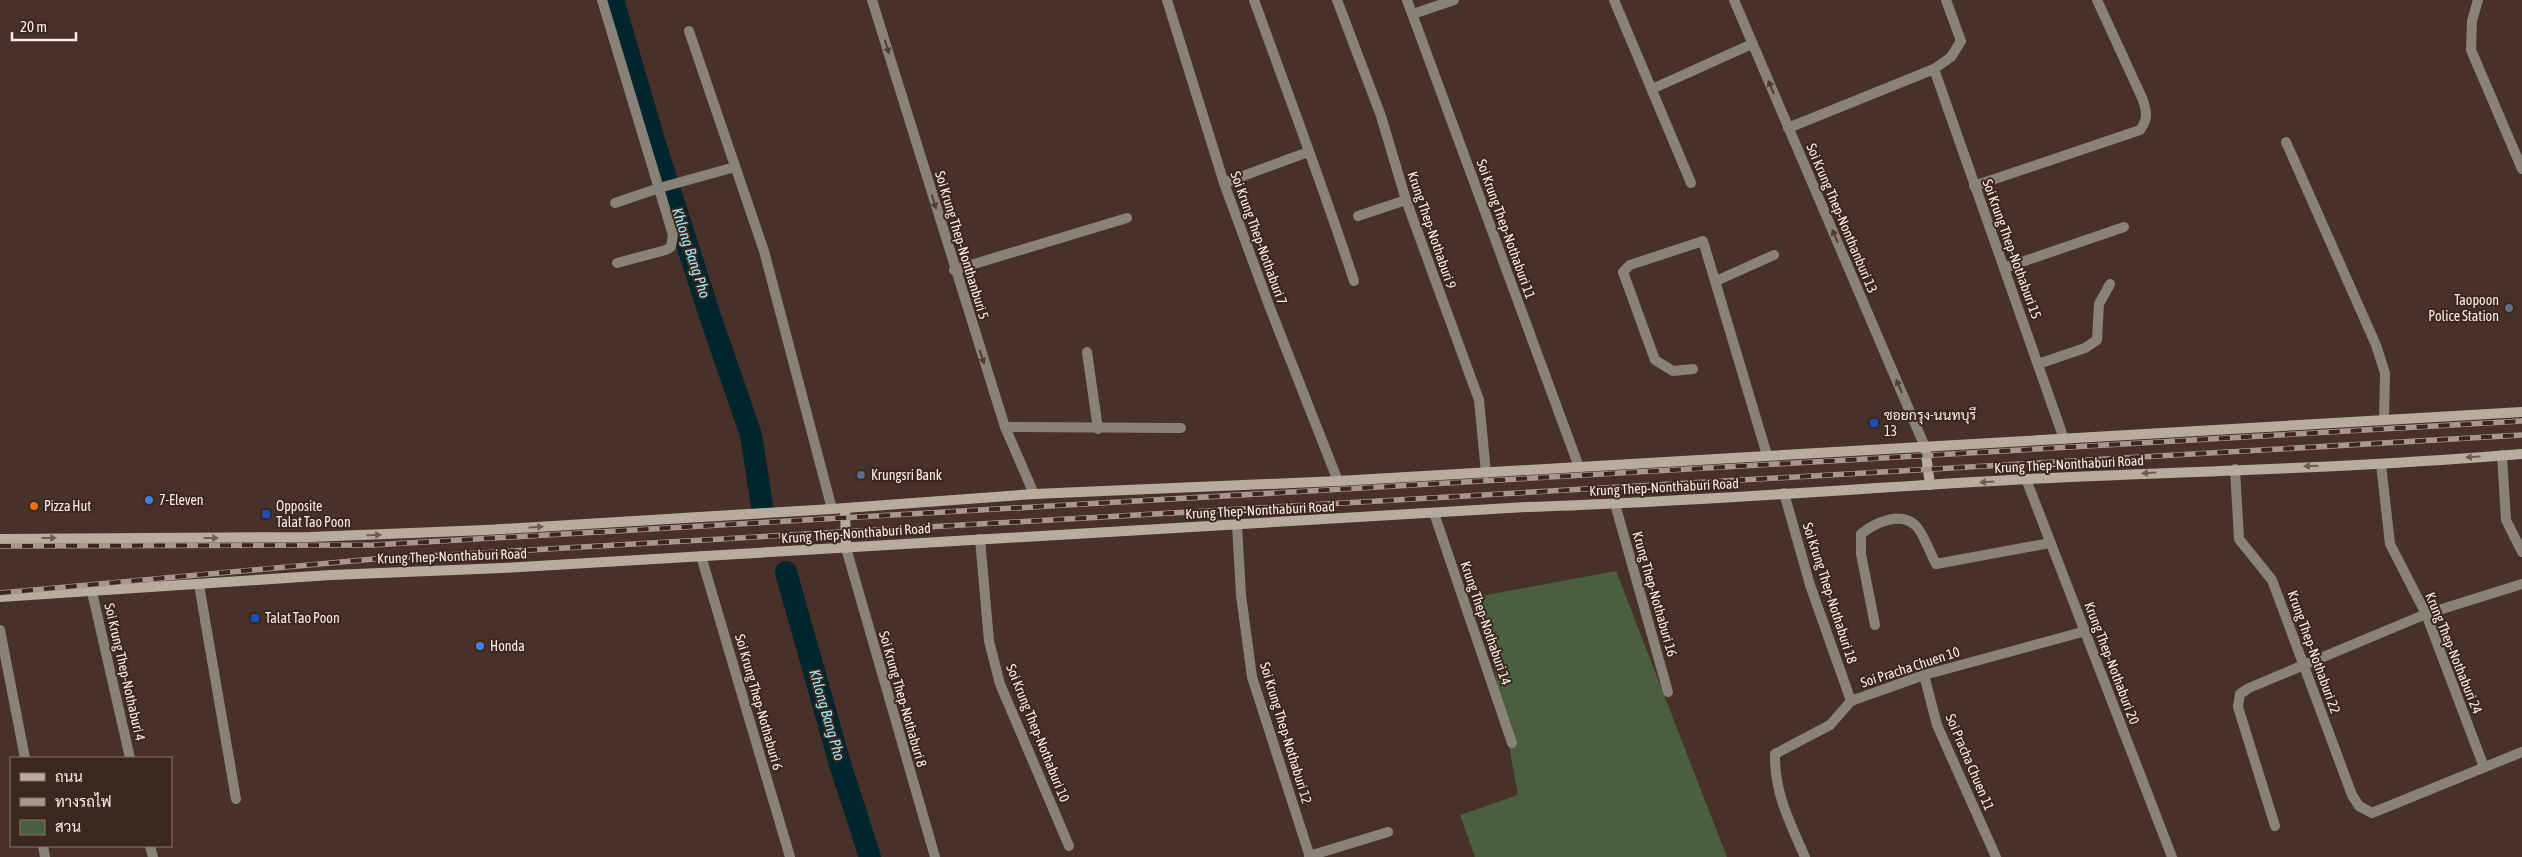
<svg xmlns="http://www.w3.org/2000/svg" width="2522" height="857" viewBox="0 0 2522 857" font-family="'Asap Condensed',Sarabun,sans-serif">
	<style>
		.green { fill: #495f3e }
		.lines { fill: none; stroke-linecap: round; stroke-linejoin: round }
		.canal { stroke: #00252c; stroke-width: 22 }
		.minor { stroke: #898279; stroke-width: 10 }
		.tertiary { stroke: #898279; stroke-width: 10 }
		.secondary { stroke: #b8ac9e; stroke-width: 10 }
		.rail-casing { stroke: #a8968f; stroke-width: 5.5 }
		.rail { stroke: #3c271e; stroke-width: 4; stroke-dasharray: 11; stroke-linecap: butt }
		.oneway { fill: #4f3e35 }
		.oneway2 { fill: #6e5c51 }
		.service-dot { fill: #5c6f8a; stroke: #3c271e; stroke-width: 2 }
		.transit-dot { fill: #1a4fb4; stroke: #3c271e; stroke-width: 2 }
		.shop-dot { fill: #3f7fe0; stroke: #3c271e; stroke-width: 2 }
		.food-dot { fill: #e8710a; stroke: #3c271e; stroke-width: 2 }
		.labels { text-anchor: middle; stroke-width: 4; stroke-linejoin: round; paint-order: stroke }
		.street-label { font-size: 14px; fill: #fbede7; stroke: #3c271e }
		.poi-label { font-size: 14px; fill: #fbede7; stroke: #3c271e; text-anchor: start }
		.water-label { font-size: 15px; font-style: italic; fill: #9ceafc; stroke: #3c271e }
	</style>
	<rect width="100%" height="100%" fill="#473128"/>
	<path class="green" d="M1616,571L1727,857H1475L1460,815L1518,795L1481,596Z"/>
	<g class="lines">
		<g class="canal">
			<path d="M613,0L656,147L710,316L751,435L762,506"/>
			<path d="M786,572L840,764L870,857"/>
		</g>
		<g class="minor">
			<path d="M602,0L673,235L671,247L666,250L617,263"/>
			<path d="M1167,0L1224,183L1270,308L1338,481"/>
			<path d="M1254,0C1288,94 1323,186 1354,281"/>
			<path d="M1337,0L1381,116L1406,200L1479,400L1486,473"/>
			<path d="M1407,0L1579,467"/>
			<path d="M1614,0L1691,183"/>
			<path d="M2478,0L2472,21L2471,50L2522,169"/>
			<path d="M1413,14L1454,0"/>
			<path d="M689,31L764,251L832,509"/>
			<path d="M1934,69L2064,439"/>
			<path d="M1652,89L1752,44"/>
			<path d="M1788,128L1934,69L1951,57L1961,41L1946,0"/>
			<path d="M2286,142L2376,345L2385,373L2384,420"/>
			<path d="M1224,183L1308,152"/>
			<path d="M1974,186L2140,130C2148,119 2147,113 2143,100L2097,0"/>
			<path d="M615,203L659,188L735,167"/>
			<path d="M1358,216L1406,200"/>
			<path d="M2004,268L2124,227"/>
			<path d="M954,270L1127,218"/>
			<path d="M1716,281L1774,255"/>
			<path d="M1087,352L1098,429"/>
			<path d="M2038,364L2085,348L2097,340L2099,304L2110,284"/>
			<path d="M1693,369L1673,371L1655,360L1623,272L1630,265L1703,241L1767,455"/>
			<path d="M1005,427L1181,428"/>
			<path d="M2502,455L2506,520L2522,552"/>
			<path d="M2381,464L2390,544L2426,614L2484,767"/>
			<path d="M2235,469L2239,539L2272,580L2352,795L2359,806L2372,813L2522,752"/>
			<path d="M2026,479L2172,857"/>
			<path d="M1784,493L1810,585L1851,701"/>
			<path d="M1615,504L1668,692"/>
			<path d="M1434,513L1512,743"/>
			<path d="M1237,525L1241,595L1252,677L1310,857"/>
			<path d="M980,539L989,641L1000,684L1069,846"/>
			<path d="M846,548L935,857"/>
			<path d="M701,556L790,857"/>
			<path d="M199,585L236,799"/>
			<path d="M92,592L130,758"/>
			<path d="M1875,625L1861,554V534C1875,523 1899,511 1915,525C1922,530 1931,555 1936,564L2050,543"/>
			<path d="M0,630L25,758"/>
			<path d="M1924,675L1937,725L1996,857"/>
			<path d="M2275,826L2238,707L2240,694L2249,688L2426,614L2522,584"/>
			<path d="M43,846L45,857"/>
			<path d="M150,846L153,857"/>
			<path d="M1309,856L1388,832"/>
			<path d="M1805,857C1790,823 1774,792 1775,754L1830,725L1851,701L1924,675L2086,631"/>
		</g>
		<g class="tertiary">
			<path d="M872,0L1005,427L1034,494"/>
			<path d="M1734,0L1925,447"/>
		</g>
		<g class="secondary">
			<path d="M1925,447L1930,485"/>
			<path d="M845,508L846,548"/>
			<path d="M0,539L310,537L486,530L832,509L1034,494L1338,481L2522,412"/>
			<path d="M0,597L331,575L503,568L1527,507C1694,502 1860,488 2027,479C2192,471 2357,468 2522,454"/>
		</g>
		<g class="rail-casing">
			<g id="rail">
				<path d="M0,546L373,545L2522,421"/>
				<path d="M0,593L374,559L2522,435"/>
			</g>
		</g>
		<use href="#rail" class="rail"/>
	</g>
	<defs><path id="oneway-solid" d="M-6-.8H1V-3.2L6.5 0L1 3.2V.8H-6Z" transform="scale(1.25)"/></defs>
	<g class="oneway">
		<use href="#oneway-solid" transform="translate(887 47) rotate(73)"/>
		<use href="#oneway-solid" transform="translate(1771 87) rotate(-113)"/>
		<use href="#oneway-solid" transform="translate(934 202) rotate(73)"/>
		<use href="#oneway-solid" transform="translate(1835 236) rotate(-113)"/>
		<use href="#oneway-solid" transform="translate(982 357) rotate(72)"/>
		<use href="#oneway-solid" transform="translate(1899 386) rotate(-113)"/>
	</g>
	<g class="oneway2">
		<use href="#oneway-solid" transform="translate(2473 457) rotate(176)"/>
		<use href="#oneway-solid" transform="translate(2311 466) rotate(178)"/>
		<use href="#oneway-solid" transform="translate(2149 473) rotate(177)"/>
		<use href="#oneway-solid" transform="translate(1987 482) rotate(177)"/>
		<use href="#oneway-solid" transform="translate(536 527) rotate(-3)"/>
		<use href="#oneway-solid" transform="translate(374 535) rotate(-2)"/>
		<use href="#oneway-solid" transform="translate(49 538)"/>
		<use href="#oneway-solid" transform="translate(211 538)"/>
	</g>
	<g class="service-dot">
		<circle cx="2509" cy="308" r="5"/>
		<circle cx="861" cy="475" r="5"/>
	</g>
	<g class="transit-dot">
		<rect x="1869" y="418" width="10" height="10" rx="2.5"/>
		<rect x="261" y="509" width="10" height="10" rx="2.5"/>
		<rect x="250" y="613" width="10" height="10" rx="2.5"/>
	</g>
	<g class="shop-dot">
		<circle cx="149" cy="500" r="5"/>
		<circle cx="480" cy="646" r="5"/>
	</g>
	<circle class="food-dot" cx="34" cy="506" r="5"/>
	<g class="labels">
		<g class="street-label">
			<text transform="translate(1842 218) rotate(67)" y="5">Soi Krung Thep-Nonthanburi 13</text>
			<text transform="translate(1506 229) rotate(70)" y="5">Soi Krung Thep-Nothaburi 11</text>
			<text transform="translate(1432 230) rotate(71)" y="5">Krung Thep-Nothaburi 9</text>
			<text transform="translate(1259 238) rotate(70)" y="5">Soi Krung Thep-Nothaburi 7</text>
			<text transform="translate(962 245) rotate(73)" y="5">Soi Krung Thep-Nonthanburi 5</text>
			<text transform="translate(2012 249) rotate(70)" y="5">Soi Krung Thep-Nothaburi 15</text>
			<text transform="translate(2069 464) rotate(-3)" y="5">Krung Thep-Nonthaburi Road</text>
			<text transform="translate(1664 487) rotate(-3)" y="5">Krung Thep-Nonthaburi Road</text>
			<text transform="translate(1260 510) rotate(-3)" y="5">Krung Thep-Nonthaburi Road</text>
			<text transform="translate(856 533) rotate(-4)" y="5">Krung Thep-Nonthaburi Road</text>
			<text transform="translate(452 556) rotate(-2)" y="5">Krung Thep-Nonthaburi Road</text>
			<text transform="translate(1830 593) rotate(72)" y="5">Soi Krung Thep-Nothaburi 18</text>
			<text transform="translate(1655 594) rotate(74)" y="5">Krung Thep-Nothaburi 16</text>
			<text transform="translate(1486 623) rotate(71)" y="5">Krung Thep-Nothaburi 14</text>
			<text transform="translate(2314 652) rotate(70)" y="5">Krung Thep-Nothaburi 22</text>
			<text transform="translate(2454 653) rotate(68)" y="5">Krung Thep-Nothaburi 24</text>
			<text transform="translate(2112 663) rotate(69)" y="5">Krung Thep-Nothaburi 20</text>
			<text transform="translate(1910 667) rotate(-18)" y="5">Soi Pracha Chuen 10</text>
			<text transform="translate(125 672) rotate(77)" y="5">Soi Krung Thep-Nothaburi 4</text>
			<text transform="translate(903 699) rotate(74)" y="5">Soi Krung Thep-Nothaburi 8</text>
			<text transform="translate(759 702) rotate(74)" y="5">Soi Krung Thep-Nothaburi 6</text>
			<text transform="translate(1038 733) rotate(68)" y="5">Soi Krung Thep-Nothaburi 10</text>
			<text transform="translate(1286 733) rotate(73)" y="5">Soi Krung Thep-Nothaburi 12</text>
			<text transform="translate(1970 762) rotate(67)" y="5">Soi Pracha Chuen 11</text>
		</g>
		<g class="poi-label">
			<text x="2499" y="305" text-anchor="end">Taopoon<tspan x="2499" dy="16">Police Station</tspan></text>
			<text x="1884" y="420">ซอยกรุง-นนทบุรี<tspan x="1884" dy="16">13</tspan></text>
			<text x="871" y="480">Krungsri Bank</text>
			<text x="159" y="505">7-Eleven</text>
			<text x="44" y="511">Pizza Hut</text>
			<text x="276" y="511">Opposite<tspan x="276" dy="16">Talat Tao Poon</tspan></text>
			<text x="265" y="623">Talat Tao Poon</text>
			<text x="490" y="651">Honda</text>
		</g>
		<g class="water-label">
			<text transform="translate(691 253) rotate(72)" y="5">Khlong Bang Pho</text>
			<text transform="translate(827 715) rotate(74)" y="5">Khlong Bang Pho</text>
		</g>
	</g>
	<rect x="10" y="757" width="162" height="90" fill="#3c271e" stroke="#88766e"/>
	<rect x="20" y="773" width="25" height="8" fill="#b8ac9e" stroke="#88766e"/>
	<text x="55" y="782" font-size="15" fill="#fbede7">ถนน</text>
	<rect x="20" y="798" width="25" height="8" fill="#a8968f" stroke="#88766e"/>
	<text x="55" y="807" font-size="15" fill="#fbede7">ทางรถไฟ</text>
	<rect x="20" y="820" width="25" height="15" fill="#495f3e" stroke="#88766e"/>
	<text x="55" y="832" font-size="15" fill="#fbede7">สวน</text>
	<path d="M12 32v8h64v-8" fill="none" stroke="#fbede7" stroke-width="2.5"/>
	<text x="20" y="32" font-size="15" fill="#fbede7" stroke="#3c271e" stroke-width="4" paint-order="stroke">20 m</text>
</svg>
